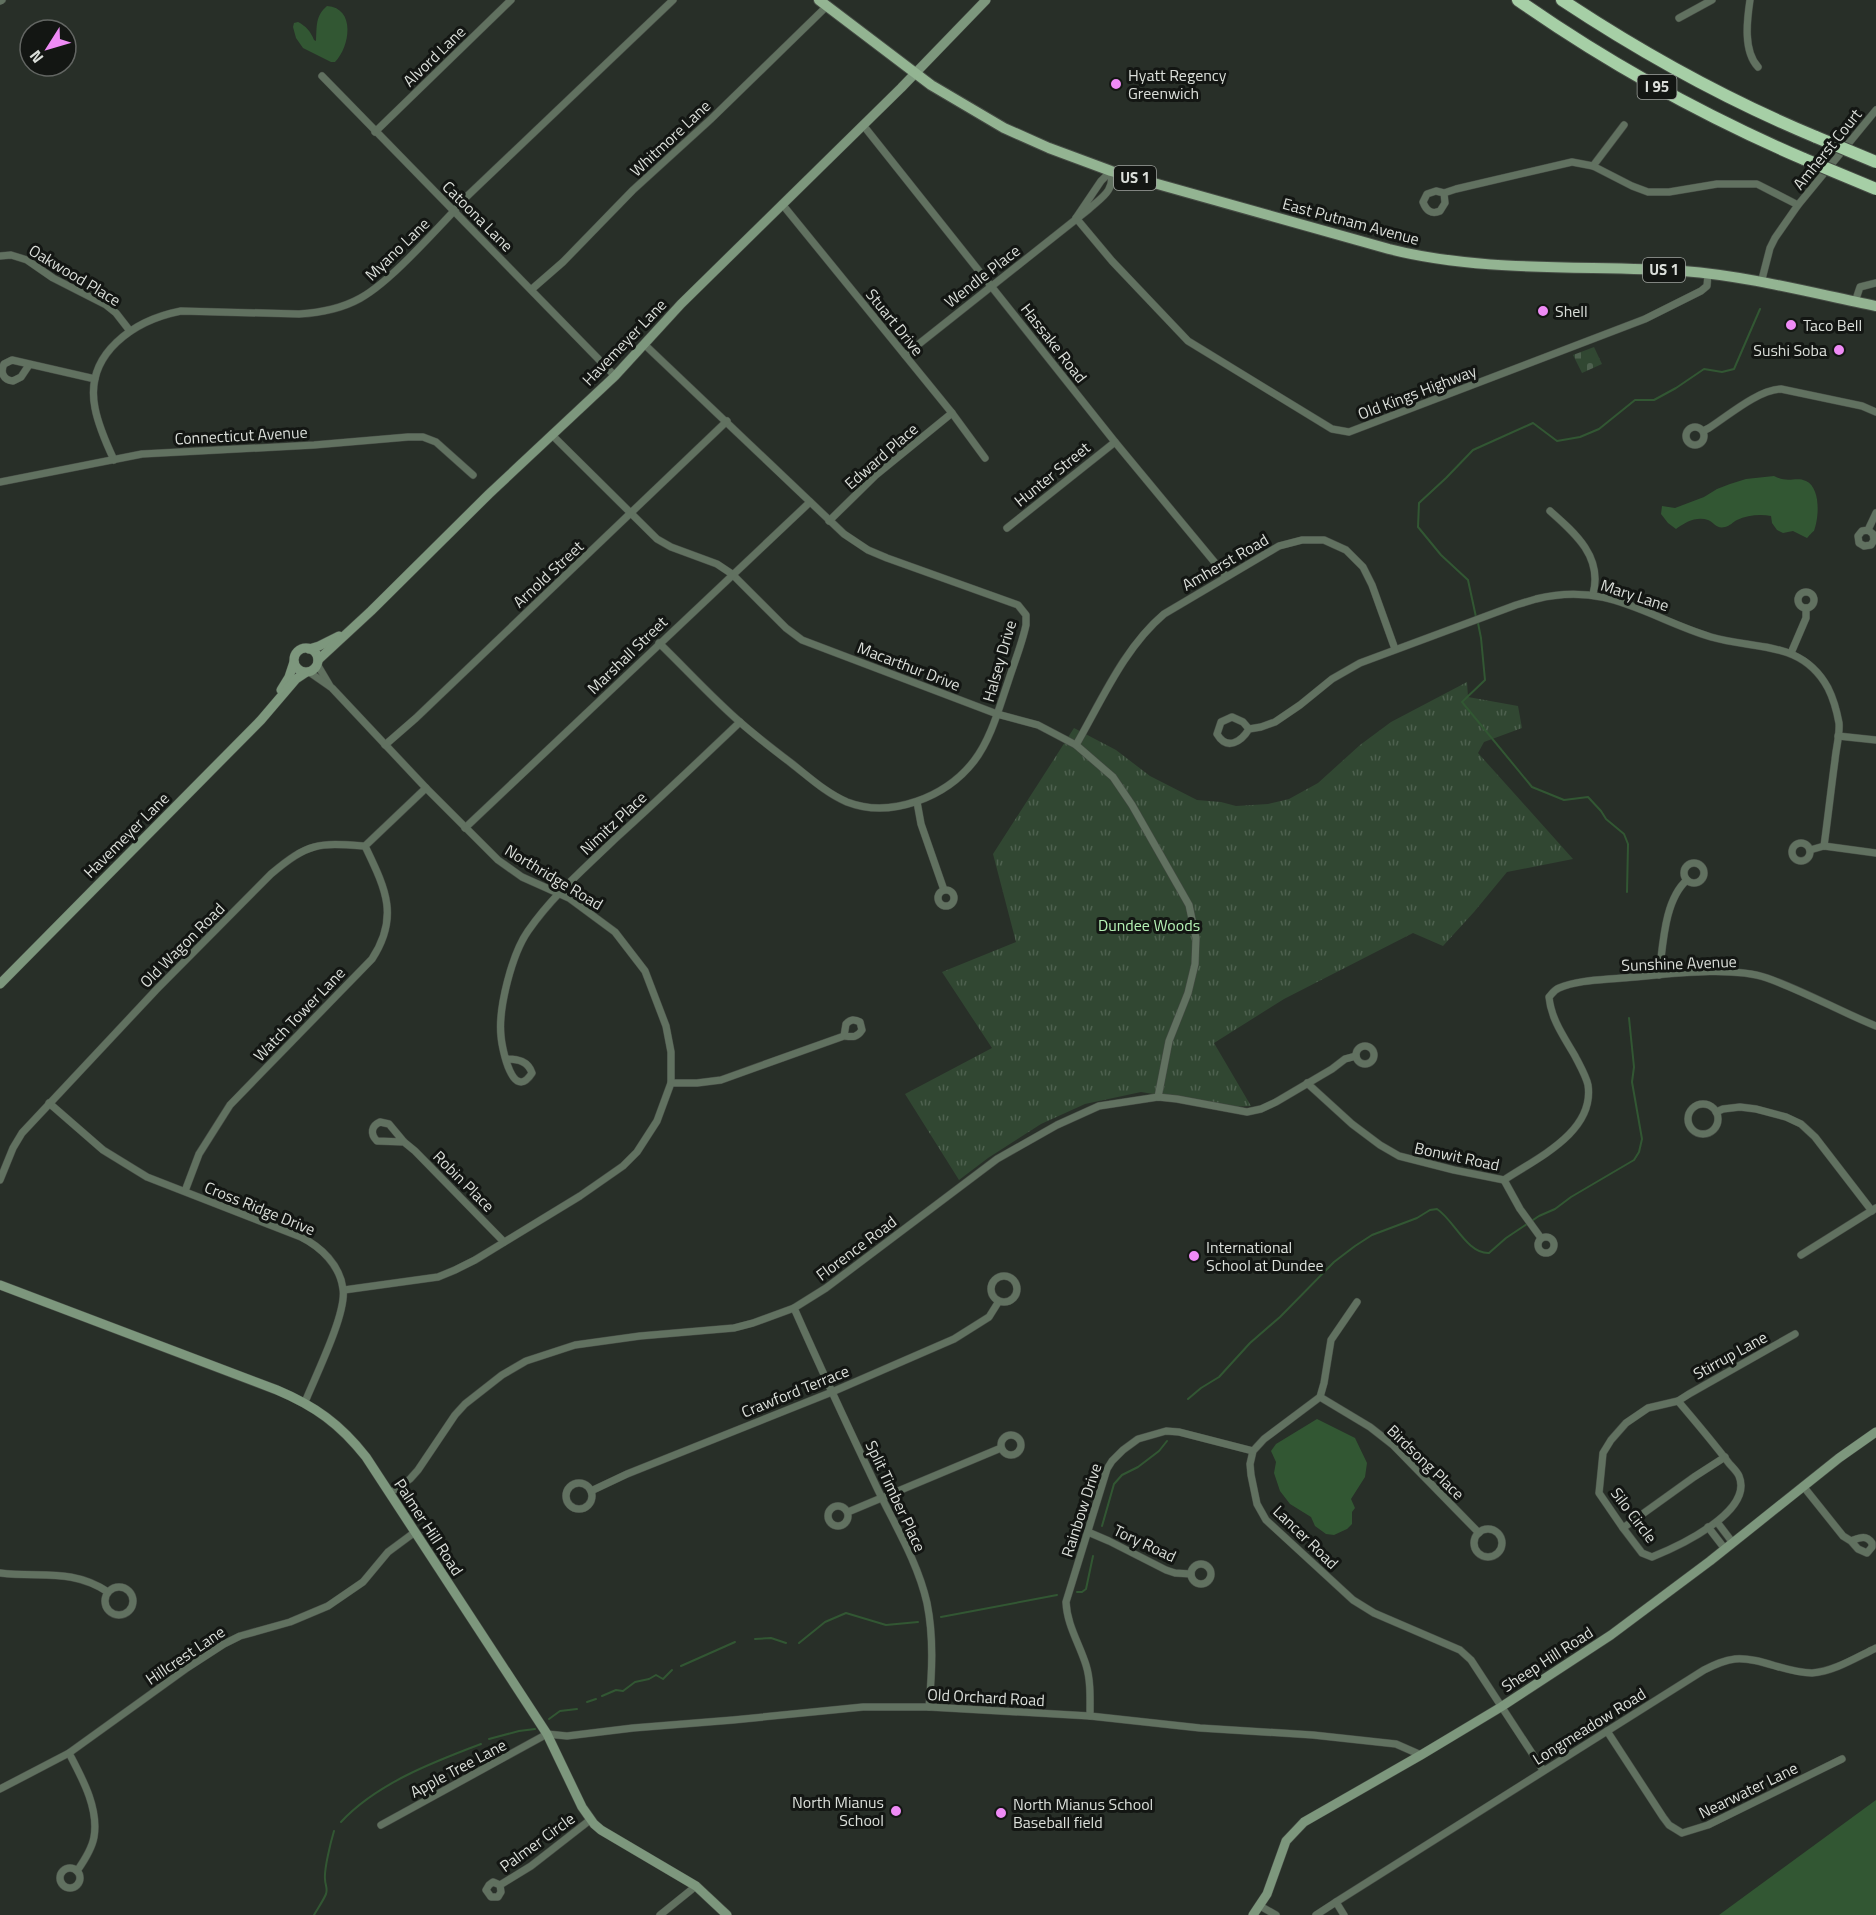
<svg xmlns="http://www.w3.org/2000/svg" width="1876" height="1915" viewBox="0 0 1876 1915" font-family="'Titillium Web',sans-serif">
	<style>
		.cemetery { fill: url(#cemetery-stones) }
		.park { fill: url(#park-tufts) }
		.water { fill: #325733 }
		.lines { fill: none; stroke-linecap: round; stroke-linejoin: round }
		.stream { stroke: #325733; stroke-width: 2 }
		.street-casing { stroke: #454b44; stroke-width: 8 }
		.secondary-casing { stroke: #454b44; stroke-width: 10 }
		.primary-casing { stroke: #454b44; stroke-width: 12 }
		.highway-casing { stroke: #454b44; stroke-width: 14 }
		.street { stroke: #617160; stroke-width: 7 }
		.secondary { stroke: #7d977d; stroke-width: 9 }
		.primary { stroke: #93b492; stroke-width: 10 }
		.highway { stroke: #a6cfa6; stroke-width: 12 }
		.highway-bridge-casing { stroke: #454b44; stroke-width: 14; stroke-linecap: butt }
		.highway-bridge { stroke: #a6cfa6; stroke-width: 12 }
		.poi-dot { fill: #ef8bf6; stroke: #131613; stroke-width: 2 }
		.labels { text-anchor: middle; stroke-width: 6; stroke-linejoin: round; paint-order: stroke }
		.shield { fill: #131613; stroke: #9fa39e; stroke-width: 1.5 }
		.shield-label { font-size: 15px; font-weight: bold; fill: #dbdfda }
		.street-label { font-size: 16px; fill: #dbdfda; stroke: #131613 }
		.poi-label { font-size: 16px; fill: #dbdfda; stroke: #131613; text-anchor: start }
		.park-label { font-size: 16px; fill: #b6f3b6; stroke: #131613 }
	</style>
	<defs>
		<pattern id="cemetery-stones" width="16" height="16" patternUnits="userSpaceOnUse" patternTransform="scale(1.5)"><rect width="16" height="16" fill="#314732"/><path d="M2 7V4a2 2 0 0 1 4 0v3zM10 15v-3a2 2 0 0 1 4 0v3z" fill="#4e614f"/></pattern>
		<pattern id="park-tufts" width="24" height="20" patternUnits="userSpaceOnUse" patternTransform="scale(1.5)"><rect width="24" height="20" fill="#314732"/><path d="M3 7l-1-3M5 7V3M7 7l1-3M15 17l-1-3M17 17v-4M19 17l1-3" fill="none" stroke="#4e614f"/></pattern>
	</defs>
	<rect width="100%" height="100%" fill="#282f28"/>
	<path class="cemetery" d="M1594,347L1602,364L1582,373L1573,355Z"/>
	<path class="park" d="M1467,682L1468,697L1518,706L1522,728L1484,742L1478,753L1573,859L1507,872L1474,912L1443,946L1413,933L1284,999L1214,1043L1251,1106L1232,1107L1141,1092L1085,1104L1041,1124L988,1158L959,1180L905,1094L992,1048L942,972L1016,942L993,854L1074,728L1116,750L1150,776L1197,800L1221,802L1236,806L1268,804L1289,799L1318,783L1360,745L1391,722Z"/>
	<g class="water">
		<path d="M327,6C356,8 350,47 335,62H331L303,48L296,38L293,27L294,23L298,22C306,26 311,32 314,40L316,41C317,27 315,16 327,6Z"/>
		<path d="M1774,476C1789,484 1795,476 1806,481C1821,488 1819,518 1814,531C1813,531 1808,537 1807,538L1793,531L1783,533L1777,530L1772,523L1771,516C1761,514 1747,515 1737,520C1733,522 1730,526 1725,527C1716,529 1715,523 1708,520C1697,516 1685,522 1676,529L1668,523L1661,514L1662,506L1675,508L1704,497L1717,489L1730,484L1746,479Z"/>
		<path d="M1317,1419L1355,1438L1367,1463L1365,1477L1351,1499L1355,1508L1352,1512V1524L1347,1529L1334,1535L1326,1534L1315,1526L1311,1517L1290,1504L1280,1491L1274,1473L1276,1462L1271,1451L1276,1444Z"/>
		<path d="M1876,1800V1915H1719Z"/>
	</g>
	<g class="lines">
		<g class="stream">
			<path d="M1476,617L1468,580L1441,555L1418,527L1419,503L1446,478L1473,450L1533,423L1557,441L1580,437L1599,429L1635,400H1654L1676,388L1704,369L1722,372L1734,369L1760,309"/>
			<path d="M1478,623L1481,638L1485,680L1462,702L1532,787L1564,800L1588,797L1601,811L1606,819L1624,834L1628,844L1627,892"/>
			<path d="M1188,1399L1201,1388L1219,1377L1250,1343L1280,1317L1334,1262L1355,1246L1372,1235L1417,1218L1430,1210L1437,1209C1454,1220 1467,1254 1489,1253L1506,1238L1539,1216L1555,1209L1571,1197L1634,1160L1639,1152L1642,1139L1632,1082L1634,1067L1629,1018"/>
			<path d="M1102,1526L1114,1484L1122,1475L1138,1467L1159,1451L1167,1441"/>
			<path d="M1077,1592H1082L1086,1589L1093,1556"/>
			<path d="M941,1617L1057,1595"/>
			<path d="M755,1639L771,1638L786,1643"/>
			<path d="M799,1643L825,1622L846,1613L886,1625L918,1622"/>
			<path d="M681,1666L735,1642"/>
			<path d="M602,1696L616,1690L623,1691L635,1682L649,1679L656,1675L663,1679L672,1670"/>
			<path d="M587,1702L596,1699"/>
			<path d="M549,1719L560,1711L577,1709"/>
			<path d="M489,1739L519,1731L535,1729"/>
			<path d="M341,1822C376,1784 433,1762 481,1744"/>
			<path d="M314,1915C318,1908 323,1901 326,1894C328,1888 325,1885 325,1879C324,1869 331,1841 334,1831"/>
		</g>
		<g class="street-casing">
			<g id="street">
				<path d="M1750,0C1747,20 1743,51 1758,67"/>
				<path d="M0,1L2,0"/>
				<path d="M1679,18L1712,0"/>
				<path d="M322,76L615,376"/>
				<path d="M863,125L1115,442L1226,576"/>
				<path d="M375,132L511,0"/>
				<path d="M1593,166L1624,125"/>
				<path d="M1444,193L1436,191L1427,194L1423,202C1426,210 1431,215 1440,211L1445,203L1444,193L1456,189L1572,162L1593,166L1632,186L1648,192H1669L1717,184H1757L1798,205"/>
				<path d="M782,204L952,413L985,458"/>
				<path d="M1076,218L1112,261L1188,341L1332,429L1349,432L1645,319L1701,291L1707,286L1708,274"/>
				<path d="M0,256L11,255L27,260L53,278L106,305L116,313L130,331"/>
				<path d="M1761,283L1770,248L1775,238L1798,205L1876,110"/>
				<path d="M532,289L563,262L633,190L711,119L827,6"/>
				<path d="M1855,302L1860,287L1876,283"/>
				<path d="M644,344L844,534L868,550L887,558L1018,605L1026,615V625C1022,644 1014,663 1008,682C999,708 991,739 974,761C946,797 891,819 847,802C826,793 809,777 791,763C774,750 757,737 741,723C712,698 686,669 659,643"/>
				<path d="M905,355L1089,209C1102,197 1115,191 1111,171L1101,181L1076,218"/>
				<path d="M29,365L21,377L13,381C3,380 0,372 4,364L12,360L95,379"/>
				<circle cx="1695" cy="436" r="9"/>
				<path d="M1703,431L1709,428C1729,415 1758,390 1781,389L1862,406L1876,412"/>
				<path d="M552,435L657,539L671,547L717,564L732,574L786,628L802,640L997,714L1038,725L1076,745L1113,777L1132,805L1189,905L1196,938L1195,964L1188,993L1169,1041L1158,1097"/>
				<path d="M114,460C107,445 98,424 95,408C84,353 135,320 181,311L299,314C351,311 373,294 409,258C424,243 439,227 454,211L461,202L673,0"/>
				<path d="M0,482L142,454L314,445L408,437H423L436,442L473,475"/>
				<path d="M1550,511C1575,533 1603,557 1593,594"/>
				<path d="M829,521L876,475L952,413"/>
				<path d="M1007,528L1115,442"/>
				<path d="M1868,530L1873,534L1874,540L1871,545L1864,546L1859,543L1858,536L1862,531L1868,530L1876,513"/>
				<circle cx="1806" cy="600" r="8"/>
				<path d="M1791,653L1806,618V608"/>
				<path d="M317,664L330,686"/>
				<path d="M309,672L332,688L426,788L498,860L522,877L569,898L615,932L645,971L666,1026L671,1052V1083L657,1121L637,1152L623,1166L580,1196L475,1260L455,1270L438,1277L344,1290"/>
				<path d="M1249,729L1243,722L1232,717L1221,722L1217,734C1227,751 1241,742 1249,729L1261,727L1275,722L1300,705L1332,679L1360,663L1516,605L1536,599C1608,581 1648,618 1711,637C1756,650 1802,640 1828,688C1833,698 1837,712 1839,723C1840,735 1836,748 1835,760C1831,789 1828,817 1824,846"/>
				<path d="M1838,736L1876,740"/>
				<path d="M385,745L416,718L727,421"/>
				<path d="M1076,745C1102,700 1124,648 1164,614L1279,546L1302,540H1324L1346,550L1363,567L1372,585L1395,649"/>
				<path d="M917,802L921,824L944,890"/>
				<path d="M465,828L810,502"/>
				<circle cx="1801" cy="852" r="9"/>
				<path d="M1810,850L1824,846L1876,853"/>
				<circle cx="1694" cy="873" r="10"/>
				<circle cx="946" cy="898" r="8"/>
				<path d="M1659,975C1663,946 1664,900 1687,880"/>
				<circle cx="1365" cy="1055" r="9"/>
				<path d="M506,1059C518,1059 528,1061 532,1073C513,1103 502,1049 501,1036C498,1008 512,954 528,931C553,895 585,868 616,838C658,800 699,761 740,722"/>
				<path d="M671,1083H697L721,1080L844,1036C852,1037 857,1038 862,1030L860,1022C854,1019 851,1019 846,1024L844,1036"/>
				<path d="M1307,1083L1352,1124L1380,1145L1399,1156L1454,1170L1504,1180C1537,1158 1595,1132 1588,1085C1586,1076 1579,1064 1575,1056C1564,1037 1551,1019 1549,997C1552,994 1554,990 1559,988C1578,980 1601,980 1622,978C1662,975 1730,965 1767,978C1804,991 1839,1011 1876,1026"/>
				<path d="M49,1103L103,1150L147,1177L301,1237C321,1247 340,1265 343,1289C347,1313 315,1377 305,1402"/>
				<circle cx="1703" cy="1119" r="15"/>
				<path d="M1716,1112L1723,1109L1740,1107L1756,1109L1786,1117L1801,1124L1815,1137L1872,1211"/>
				<path d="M404,1142L377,1141C370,1134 371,1126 380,1122L389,1124L404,1142L415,1151L504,1242"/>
				<path d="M0,1180L13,1148L22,1133L156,990L271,874C309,842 318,843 365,846L426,788"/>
				<path d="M1504,1180L1520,1209L1541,1238"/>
				<path d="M185,1191L199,1154L230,1105L372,959C400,916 385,888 365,846"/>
				<circle cx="1546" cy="1245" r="8"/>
				<path d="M1801,1255L1876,1208"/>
				<circle cx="1004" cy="1289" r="13"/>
				<path d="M1357,1302L1331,1340L1324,1383L1320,1397L1264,1439L1253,1451L1250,1464L1251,1475L1257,1504L1266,1520L1353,1600L1374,1613L1460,1650L1471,1660L1543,1770"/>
				<path d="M794,1308C821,1369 849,1429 878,1490C896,1527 918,1563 927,1603C934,1638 932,1672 929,1707"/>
				<path d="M1320,1397L1370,1427L1393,1445L1479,1533"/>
				<path d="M1678,1401C1695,1421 1712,1441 1728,1462C1731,1466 1737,1471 1739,1476C1754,1512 1677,1547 1652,1557L1642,1553L1623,1528L1599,1493L1603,1453L1611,1440L1626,1423L1648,1408Z"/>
				<path d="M1678,1401L1689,1394L1795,1334"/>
				<circle cx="1011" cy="1445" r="10"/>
				<circle cx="579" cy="1496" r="13"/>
				<path d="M1803,1486L1843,1536L1851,1541C1859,1538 1866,1534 1872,1543V1547L1867,1553L1858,1549L1851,1541"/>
				<path d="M591,1491L627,1474L832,1392L954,1339L989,1317L999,1301"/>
				<path d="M390,1493L410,1479L418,1470L455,1415L465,1404L502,1375L526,1361L575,1345L640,1336L734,1328L753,1323L794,1308L826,1288L997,1159L1057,1125L1099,1106L1158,1097L1177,1099L1247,1112L1261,1109L1276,1102L1332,1069L1345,1059L1356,1056"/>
				<circle cx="838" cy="1516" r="10"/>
				<path d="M848,1512L1001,1448"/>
				<path d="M1717,1522L1733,1543"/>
				<path d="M1708,1527L1725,1549"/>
				<path d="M1623,1528L1694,1477L1725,1457"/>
				<circle cx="1488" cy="1543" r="14"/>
				<path d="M1088,1532L1109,1541L1166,1570L1175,1573L1191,1574"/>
				<circle cx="1201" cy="1574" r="10"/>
				<path d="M0,1573C40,1578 72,1568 108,1592"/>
				<circle cx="119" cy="1601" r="14"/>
				<path d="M1090,1716C1090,1699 1091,1681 1086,1665C1079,1643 1067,1625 1066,1602L1107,1469L1112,1461L1123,1450L1138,1439L1166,1431L1179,1432L1253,1451"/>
				<path d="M1607,1731L1663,1817L1669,1825L1682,1833L1708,1825L1842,1759"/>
				<path d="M69,1753C82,1778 99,1808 94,1837C92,1849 84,1861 77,1871"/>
				<path d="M0,1789L69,1753L187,1668L224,1644L240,1636L290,1622L328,1606L363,1582L388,1552L415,1532"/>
				<path d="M381,1825L547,1734L567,1736L633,1728L733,1720L863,1707H929L1090,1716L1200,1728L1313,1735L1396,1744L1421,1755"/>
				<circle cx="70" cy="1878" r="10"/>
				<path d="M500,1885L493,1882L489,1885L486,1890L491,1897H498L501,1892L500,1885L531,1866L590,1820"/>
				<path d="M1336,1902L1704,1670C1714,1665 1724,1660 1735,1659C1761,1657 1785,1673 1812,1673C1833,1672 1857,1657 1876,1648"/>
				<path d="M1260,1906L1276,1915"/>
				<path d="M660,1915L696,1886"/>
				<path d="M1316,1915L1336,1902L1344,1915"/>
			</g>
		</g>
		<g class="secondary-casing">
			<g id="secondary">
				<circle cx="306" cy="660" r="12"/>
				<path d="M309,649L319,646L339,636"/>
				<path d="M318,660L371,611L489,494L615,376L681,304L901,88L986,0"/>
				<path d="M281,690L289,677L294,662"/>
				<path d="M0,984L261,720L296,679L305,673"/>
				<path d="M0,1285L277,1390C315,1406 340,1424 366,1457L547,1734L582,1807L594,1824L601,1830L696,1886L727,1915"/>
				<path d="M1253,1915L1267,1894L1286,1841L1304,1822L1421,1755L1501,1707L1611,1635L1710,1561L1839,1458L1876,1432"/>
			</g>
		</g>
		<g class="primary-casing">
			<path id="primary" d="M819,0L931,85L1004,128L1049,148L1111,171L1389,249C1484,273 1585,265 1683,271C1748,276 1812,293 1876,306"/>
		</g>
		<g class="highway-casing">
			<g id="highway">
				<path d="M1518,0C1608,63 1704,116 1804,159"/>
				<path d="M1562,0C1642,53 1727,100 1816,137"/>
			</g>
		</g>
		<use href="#street" class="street"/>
		<use href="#secondary" class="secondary"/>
		<use href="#primary" class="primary"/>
		<use href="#highway" class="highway"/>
		<g class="highway-bridge-casing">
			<g id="highway-bridge">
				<path d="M1816,137L1876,162"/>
				<path d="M1804,159L1876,189"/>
			</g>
		</g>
		<use href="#highway-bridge" class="highway-bridge"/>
	</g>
	<g class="poi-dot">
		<circle cx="1116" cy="84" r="6"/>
		<circle cx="1543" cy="311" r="6"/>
		<circle cx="1791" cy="325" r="6"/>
		<circle cx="1839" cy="350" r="6"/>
		<circle cx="1194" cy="1256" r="6"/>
		<circle cx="896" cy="1811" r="6"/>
		<circle cx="1001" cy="1813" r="6"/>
	</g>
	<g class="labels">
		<g class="shield">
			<rect x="1637.5" y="75" width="39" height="24" rx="4.5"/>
			<rect x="1114" y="166" width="42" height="24" rx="4.5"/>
			<rect x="1643" y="258" width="42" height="24" rx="4.5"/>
		</g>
		<g class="shield-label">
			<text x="1657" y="92">I 95</text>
			<text x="1135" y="183">US 1</text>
			<text x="1664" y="275">US 1</text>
		</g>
		<g class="street-label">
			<text transform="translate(434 56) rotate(-44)" y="6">Alvord Lane</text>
			<text transform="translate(670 138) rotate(-43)" y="6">Whitmore Lane</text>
			<text transform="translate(1827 149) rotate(-51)" y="6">Amherst Court</text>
			<text transform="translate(478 216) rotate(45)" y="6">Catoona Lane</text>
			<text transform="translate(1351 221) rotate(15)" y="6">East Putnam Avenue</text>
			<text transform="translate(397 249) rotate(-44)" y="6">Myano Lane</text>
			<text transform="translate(75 275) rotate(31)" y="6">Oakwood Place</text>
			<text transform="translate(982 276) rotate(-38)" y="6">Wendle Place</text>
			<text transform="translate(895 322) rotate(51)" y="6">Stuart Drive</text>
			<text transform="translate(624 342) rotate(-46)" y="6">Havemeyer Lane</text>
			<text transform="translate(1054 343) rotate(52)" y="6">Hassake Road</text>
			<text transform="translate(1417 392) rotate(-21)" y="6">Old Kings Highway</text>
			<text transform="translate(241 435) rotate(-3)" y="6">Connecticut Avenue</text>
			<text transform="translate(881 456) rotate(-41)" y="6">Edward Place</text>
			<text transform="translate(1052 474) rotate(-39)" y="6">Hunter Street</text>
			<text transform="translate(1225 562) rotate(-30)" y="6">Amherst Road</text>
			<text transform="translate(548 574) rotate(-43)" y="6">Arnold Street</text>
			<text transform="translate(1635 595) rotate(18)" y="6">Mary Lane</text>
			<text transform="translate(627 655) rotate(-44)" y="6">Marshall Street</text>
			<text transform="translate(999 661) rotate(-74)" y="6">Halsey Drive</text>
			<text transform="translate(909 666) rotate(21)" y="6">Macarthur Drive</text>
			<text transform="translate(613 823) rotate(-43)" y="6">Nimitz Place</text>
			<text transform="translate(126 835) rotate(-45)" y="6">Havemeyer Lane</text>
			<text transform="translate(554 877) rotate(31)" y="6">Northridge Road</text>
			<text transform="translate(182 945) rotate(-45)" y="6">Old Wagon Road</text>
			<text transform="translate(1679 963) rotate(-2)" y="6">Sunshine Avenue</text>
			<text transform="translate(299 1014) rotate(-46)" y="6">Watch Tower Lane</text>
			<text transform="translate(1457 1156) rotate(12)" y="6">Bonwit Road</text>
			<text transform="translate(464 1181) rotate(45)" y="6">Robin Place</text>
			<text transform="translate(260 1208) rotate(22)" y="6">Cross Ridge Drive</text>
			<text transform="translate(856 1248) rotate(-37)" y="6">Florence Road</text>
			<text transform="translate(1730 1355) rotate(-29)" y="6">Stirrup Lane</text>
			<text transform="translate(795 1391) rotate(-22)" y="6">Crawford Terrace</text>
			<text transform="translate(1426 1462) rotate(44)" y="6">Birdsong Place</text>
			<text transform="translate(896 1496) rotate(65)" y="6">Split Timber Place</text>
			<text transform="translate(1081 1510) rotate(-72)" y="6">Rainbow Drive</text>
			<text transform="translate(1634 1515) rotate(53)" y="6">Silo Circle</text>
			<text transform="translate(429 1527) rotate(57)" y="6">Palmer Hill Road</text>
			<text transform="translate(1306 1537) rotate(44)" y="6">Lancer Road</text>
			<text transform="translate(1145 1543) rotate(25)" y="6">Tory Road</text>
			<text transform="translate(185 1655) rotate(-34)" y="6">Hillcrest Lane</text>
			<text transform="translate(1547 1659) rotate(-33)" y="6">Sheep Hill Road</text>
			<text transform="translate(986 1697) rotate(3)" y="6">Old Orchard Road</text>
			<text transform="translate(1589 1726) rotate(-32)" y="6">Longmeadow Road</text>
			<text transform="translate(458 1768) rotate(-28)" y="6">Apple Tree Lane</text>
			<text transform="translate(1748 1790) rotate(-26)" y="6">Nearwater Lane</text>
			<text transform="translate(537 1842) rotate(-36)" y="6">Palmer Circle</text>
		</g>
		<g class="poi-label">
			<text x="1128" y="81">Hyatt Regency<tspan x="1128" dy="18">Greenwich</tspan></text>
			<text x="1555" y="317">Shell</text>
			<text x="1803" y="331">Taco Bell</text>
			<text x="1827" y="356" text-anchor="end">Sushi Soba</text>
			<text x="1206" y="1253">International<tspan x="1206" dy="18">School at Dundee</tspan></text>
			<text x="884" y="1808" text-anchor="end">North Mianus<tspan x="884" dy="18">School</tspan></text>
			<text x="1013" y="1810">North Mianus School<tspan x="1013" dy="18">Baseball field</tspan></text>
		</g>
		<g class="park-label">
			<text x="1149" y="931">Dundee Woods</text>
		</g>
	</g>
	<g transform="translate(48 48) rotate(233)"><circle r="28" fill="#131613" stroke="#636663" stroke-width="1.5"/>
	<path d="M0-4.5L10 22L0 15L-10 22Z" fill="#ef8bf6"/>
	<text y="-9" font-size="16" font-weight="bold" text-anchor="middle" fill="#dbdfda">N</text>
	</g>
</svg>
